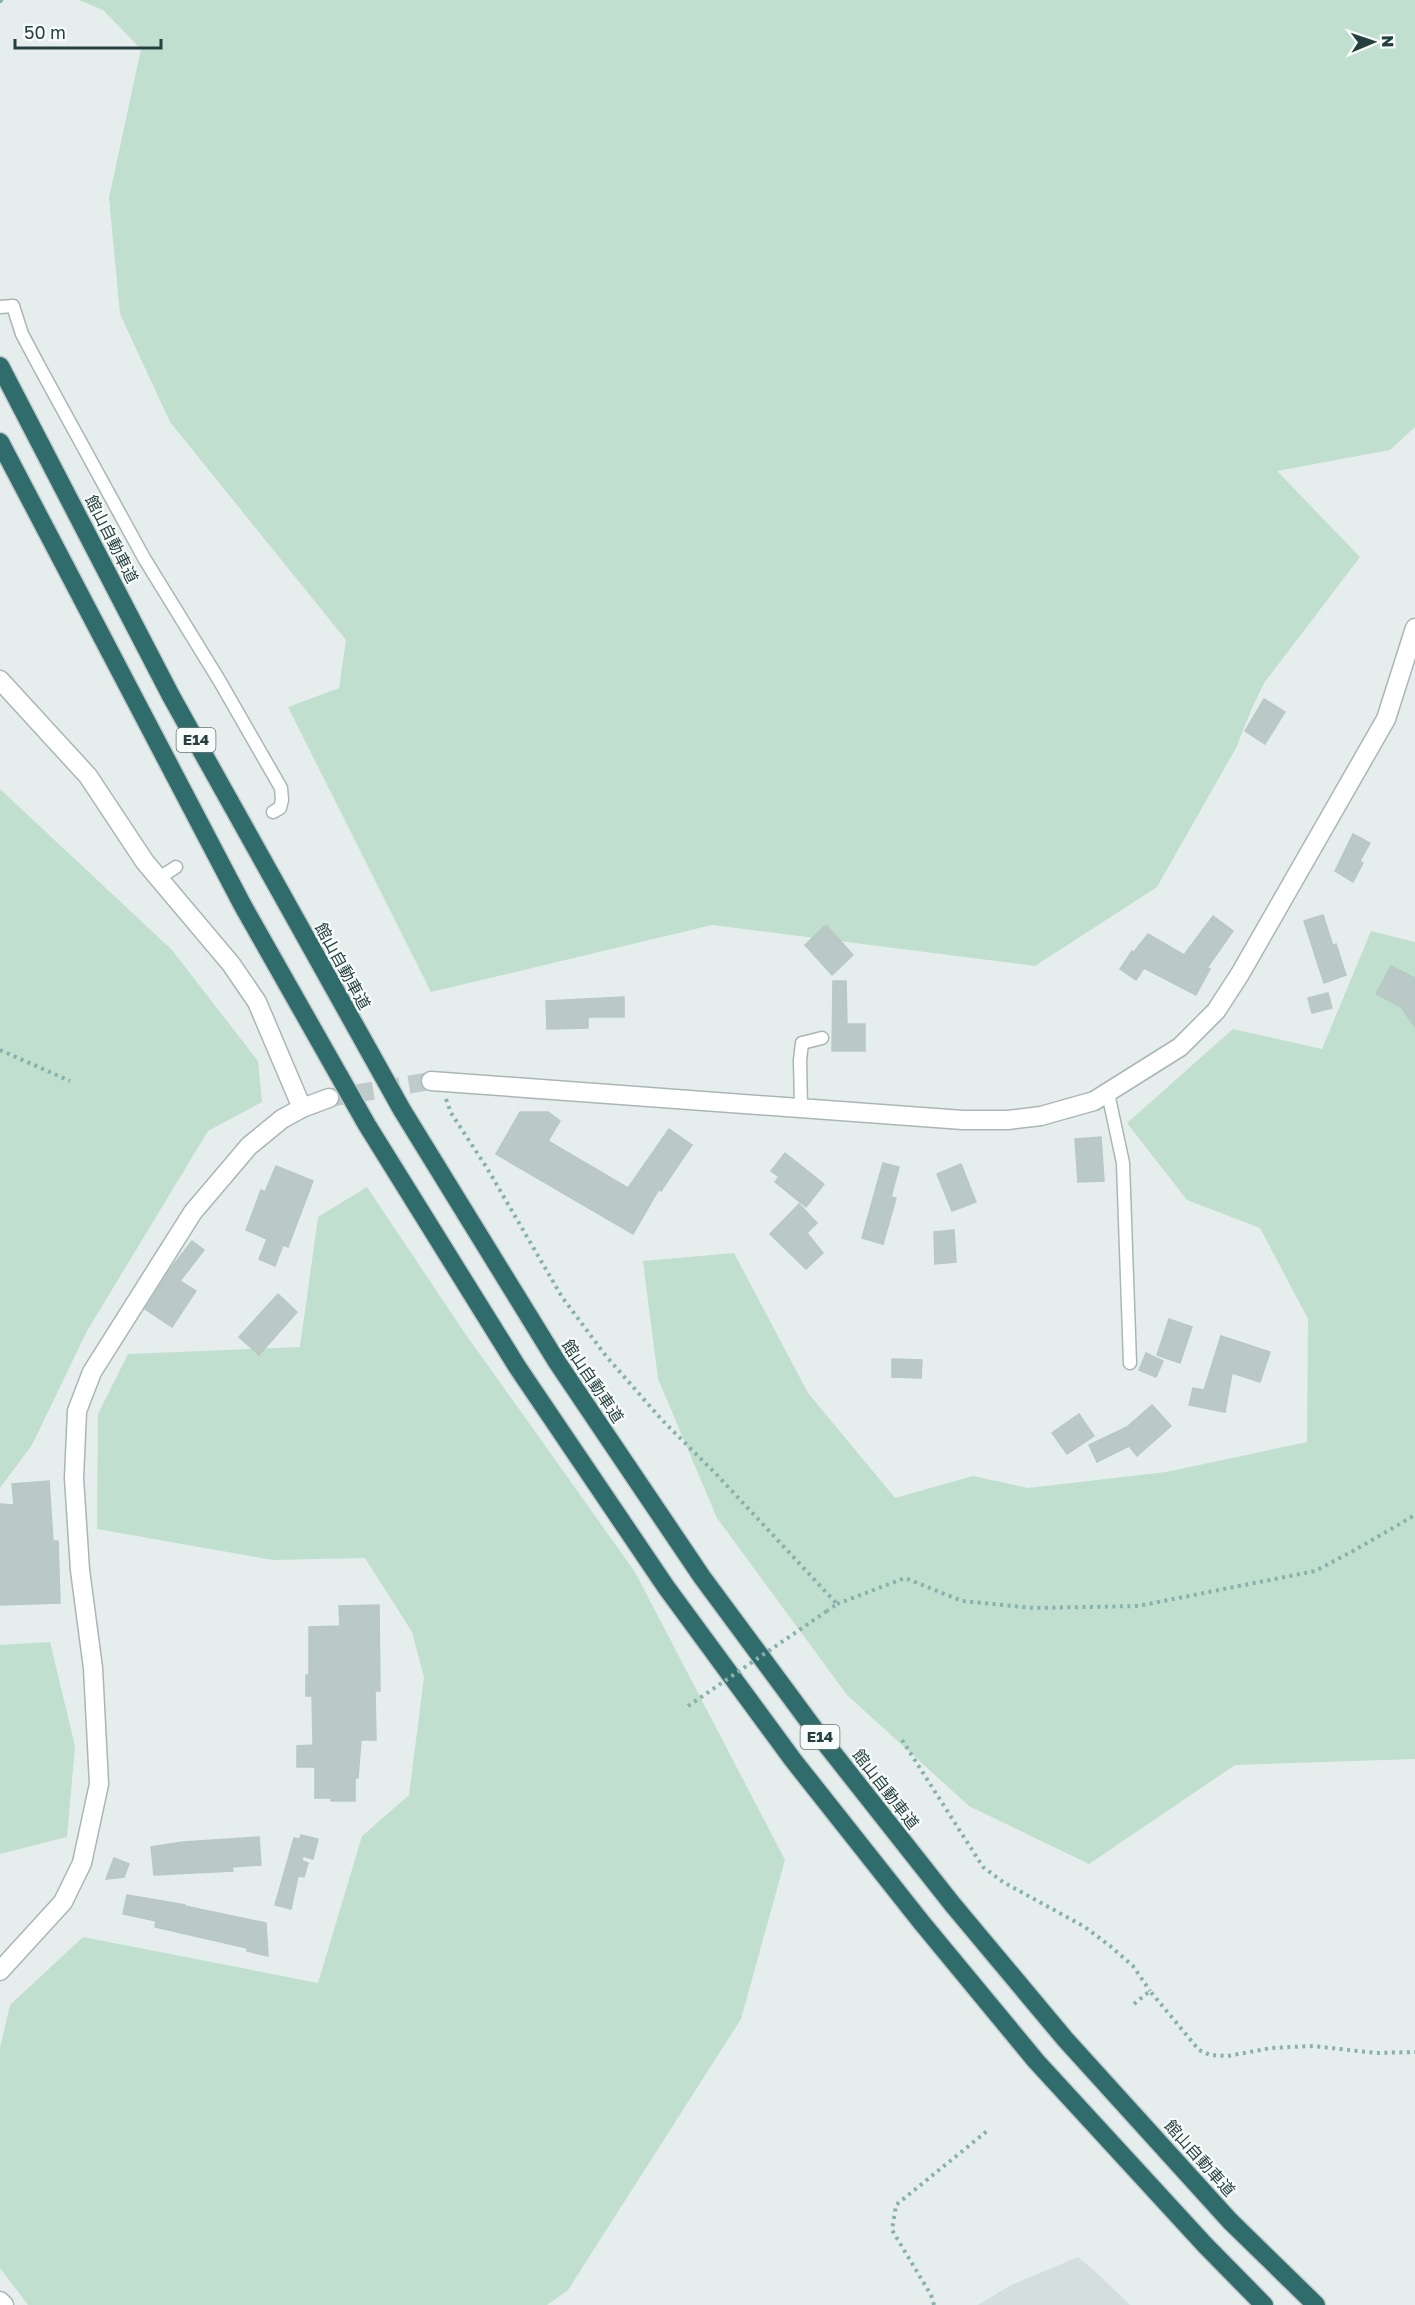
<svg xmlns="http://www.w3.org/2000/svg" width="1415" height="2305" viewBox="0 0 1415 2305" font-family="'Golos Text','Noto Sans JP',sans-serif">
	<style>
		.built { fill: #d4dedc }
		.green { fill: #c0dfcf }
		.building { fill: #bbc9c6; stroke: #b8c8c5; stroke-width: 1.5 }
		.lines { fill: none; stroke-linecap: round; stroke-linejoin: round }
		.tertiary-tunnel { stroke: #bfcbca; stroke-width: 18; stroke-dasharray: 18 9; stroke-linecap: butt }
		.service-casing { stroke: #a8b7b5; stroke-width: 15 }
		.minor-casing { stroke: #a8b7b5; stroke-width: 21 }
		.tertiary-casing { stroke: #a8b7b5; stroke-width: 21 }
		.secondary-casing { stroke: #a4bab7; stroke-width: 21 }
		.motorway-casing { stroke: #c2cac9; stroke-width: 21 }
		.path { stroke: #87b1ad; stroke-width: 4; stroke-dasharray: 3 4.5; stroke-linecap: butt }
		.service { stroke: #fff; stroke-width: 12 }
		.minor { stroke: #fff; stroke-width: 18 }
		.tertiary { stroke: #fff; stroke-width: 18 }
		.secondary { stroke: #fff; stroke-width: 18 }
		.motorway { stroke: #316c6d; stroke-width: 18 }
		.path-bridge { stroke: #87b1ad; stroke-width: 4; stroke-dasharray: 3 4.5; stroke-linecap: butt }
		.labels { text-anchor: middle; stroke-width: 4.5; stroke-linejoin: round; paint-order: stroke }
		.shield { fill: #f7fbfa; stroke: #647977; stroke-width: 1.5 }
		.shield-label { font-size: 15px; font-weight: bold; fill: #25413f }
		.street-label { font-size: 16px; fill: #25413f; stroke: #f7fbfa }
	</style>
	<rect width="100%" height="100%" fill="#e6eeed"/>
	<path class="built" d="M1078,2257L1097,2273L1130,2305H978L1011,2285Z"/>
	<g class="green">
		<path d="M79,0H1415V427L1390,450L1277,471L1360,557L1264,683L1252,708L1236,748L1157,887L1035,966L712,925L431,992L288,707L339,688L346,640L170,422L120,314L109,198L141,49L103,10Z"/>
		<path d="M0,789L172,950L258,1061L262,1102L208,1131L87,1331L32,1445L0,1488Z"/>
		<path d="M1371,931L1415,942V1759L1235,1765L1089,1864L969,1806L847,1695L717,1518L658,1379L643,1261L734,1253L808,1393L895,1498L973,1476L1028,1488L1166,1472L1307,1442L1308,1319L1260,1228L1187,1200L1127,1123L1233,1029L1322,1049Z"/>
		<path d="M367,1187L462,1329L635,1572L785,1860L741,2019L568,2290L547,2305H28L0,2268V2048L10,2005L83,1937L318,1983L362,1836L409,1795L424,1677L412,1632L365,1558L273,1560L97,1529L98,1414L128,1354L300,1347L318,1217Z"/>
		<path d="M50,1642L75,1746L67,1837L0,1854V1645Z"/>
	</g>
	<g class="building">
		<path d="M1264,699L1285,712L1265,744L1245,731Z"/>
		<path d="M1353,834L1370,843L1360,861L1363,863L1353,882L1335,871Z"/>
		<path d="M1323,915L1333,946L1336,944L1346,975L1324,983L1304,921Z"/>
		<path d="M1213,916L1233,931L1207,968L1210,969L1196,995L1144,968L1136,980L1120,969L1132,951L1134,952L1148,934L1184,955Z"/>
		<path d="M826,925L853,955L832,975L805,945Z"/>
		<path d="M1391,966L1415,978V1027L1401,1007L1376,994Z"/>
		<path d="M833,981H846L847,1024H865V1051H832Z"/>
		<path d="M1328,993L1332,1008L1312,1013L1308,998Z"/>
		<path d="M624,997V1017H588V1028L547,1029L546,1001Z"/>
		<path d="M520,1112H548L560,1121L548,1141L628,1188L669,1129L692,1145L661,1191L659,1189L633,1234L496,1154Z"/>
		<path d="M1101,1137L1104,1181L1078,1182L1075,1139Z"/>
		<path d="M785,1153L824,1184L806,1207L775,1182L779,1177L771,1171Z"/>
		<path d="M883,1163L899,1167L891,1197L896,1198L883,1244L862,1238Z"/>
		<path d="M961,1164L976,1202L952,1211L937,1174Z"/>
		<path d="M276,1166L313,1181L288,1247L283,1245L275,1266L259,1259L267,1239L246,1230L261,1190L265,1192Z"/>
		<path d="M799,1204L817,1223L807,1233L823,1253L806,1269L770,1234Z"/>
		<path d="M954,1230L956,1262L935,1264L934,1232Z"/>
		<path d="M192,1241L204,1250L180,1281L196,1291L172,1327L145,1309L171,1268Z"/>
		<path d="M278,1294L297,1312L259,1355L239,1337Z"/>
		<path d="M1169,1319L1192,1327L1180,1363L1157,1355Z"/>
		<path d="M1221,1336L1270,1352L1260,1382L1232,1373L1225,1412L1189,1405L1193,1388L1204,1390Z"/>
		<path d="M1146,1353L1163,1361L1156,1377L1139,1370Z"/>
		<path d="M892,1359L922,1360L921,1378L892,1377Z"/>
		<path d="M1152,1405L1171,1426L1137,1456L1129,1446L1097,1462L1089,1445L1127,1427Z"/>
		<path d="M1079,1414L1094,1436L1067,1454L1052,1433Z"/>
		<path d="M49,1481L53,1541H58L60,1603L0,1605V1504L14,1505L12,1484Z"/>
		<path d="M379,1605L380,1691H375L376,1740H361L358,1778H355V1801H331V1798H315V1767H297V1746L313,1745L312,1696H306V1675H309V1627L340,1626L339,1606Z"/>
		<path d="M301,1835L318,1839L313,1859L303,1856L302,1861L308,1863L304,1877L298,1876L291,1909L275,1905L294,1838L300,1839Z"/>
		<path d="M259,1837L261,1865L232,1867L233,1871L154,1875L151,1847L183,1842Z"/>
		<path d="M114,1858L129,1864L124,1877L106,1879Z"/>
		<path d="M127,1895L185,1905V1906L266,1923L268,1956L247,1951V1948L155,1927L156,1921L123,1914Z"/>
	</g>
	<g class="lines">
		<path class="tertiary-tunnel" d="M329,1098L431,1081"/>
		<g class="service-casing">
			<g id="service">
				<path d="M0,307L13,306L22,334L39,366L144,558L219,680L281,788L282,800L280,808L273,812"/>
				<path d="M159,878L176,867"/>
				<path d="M1108,1093L1123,1163L1130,1363"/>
				<path d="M801,1108L800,1060L802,1043L822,1038"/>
			</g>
		</g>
		<g class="minor-casing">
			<path id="minor" d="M0,680L88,776L145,862L231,964L257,1002L302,1108"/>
		</g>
		<g class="tertiary-casing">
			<g id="tertiary">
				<path d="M431,1081L963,1120H1008L1041,1116L1094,1101L1180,1047L1216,1011L1240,974L1386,719L1415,628"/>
				<path d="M0,1971L63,1902L82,1863L99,1784L93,1668L80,1570L74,1478L77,1411L92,1372L193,1212L249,1146L282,1119L302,1108L329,1098"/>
			</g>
		</g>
		<g class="secondary-casing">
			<path id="secondary" d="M0,2301L4,2305"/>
		</g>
		<g class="motorway-casing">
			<g id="motorway">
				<path d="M0,366L171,696L402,1110L557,1362L702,1577L818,1734L953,1905L1065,2039L1230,2221L1316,2305"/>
				<path d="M0,442L243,906L367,1125L518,1368L666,1587L793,1760L922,1923L1036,2061L1205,2245L1264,2305"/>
			</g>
		</g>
		<g class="path">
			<path d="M0,0L3,3"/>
			<path d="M0,1050L70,1081"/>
			<path d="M446,1099L451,1113L487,1168L562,1297L606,1356L662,1420L718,1476L837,1604L827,1611"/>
			<path d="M837,1604L905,1578L962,1601L1033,1608L1138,1606L1315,1571L1353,1551L1415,1515"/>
			<path d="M902,1740L983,1867L1003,1882L1085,1927L1110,1946L1133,1966L1150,1991"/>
			<path d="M1134,2004L1150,1991L1199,2050L1210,2055L1228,2056L1271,2048L1313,2046L1376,2053L1415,2052"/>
			<path d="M934,2305L931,2295L892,2230L896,2205L987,2131"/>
		</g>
		<use href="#service" class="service"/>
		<use href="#minor" class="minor"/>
		<use href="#tertiary" class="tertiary"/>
		<use href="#secondary" class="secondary"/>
		<use href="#motorway" class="motorway"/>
		<path class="path-bridge" d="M688,1706L827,1611"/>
	</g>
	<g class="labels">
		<g class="shield">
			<rect x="176.5" y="728" width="39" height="24" rx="4.5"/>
			<rect x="800.5" y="1725" width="39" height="24" rx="4.5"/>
		</g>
		<g class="shield-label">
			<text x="196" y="745">E14</text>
			<text x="820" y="1742">E14</text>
		</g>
		<g class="street-label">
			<text transform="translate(112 539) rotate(63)" y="6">館山自動車道</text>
			<text transform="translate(343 966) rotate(61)" y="6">館山自動車道</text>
			<text transform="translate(593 1381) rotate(56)" y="6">館山自動車道</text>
			<text transform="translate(886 1789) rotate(52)" y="6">館山自動車道</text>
			<text transform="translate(1200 2158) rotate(48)" y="6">館山自動車道</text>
		</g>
	</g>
	<g transform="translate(1373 42) rotate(88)" stroke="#f7fbfa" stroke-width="4.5" paint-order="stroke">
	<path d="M0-4.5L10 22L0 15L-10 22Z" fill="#25413f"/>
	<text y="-9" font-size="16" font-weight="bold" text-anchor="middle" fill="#25413f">N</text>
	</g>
	<path d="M15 39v9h146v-9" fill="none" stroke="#25413f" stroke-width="3"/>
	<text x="24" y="39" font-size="18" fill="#25413f" stroke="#f7fbfa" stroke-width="4.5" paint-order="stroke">50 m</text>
</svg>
